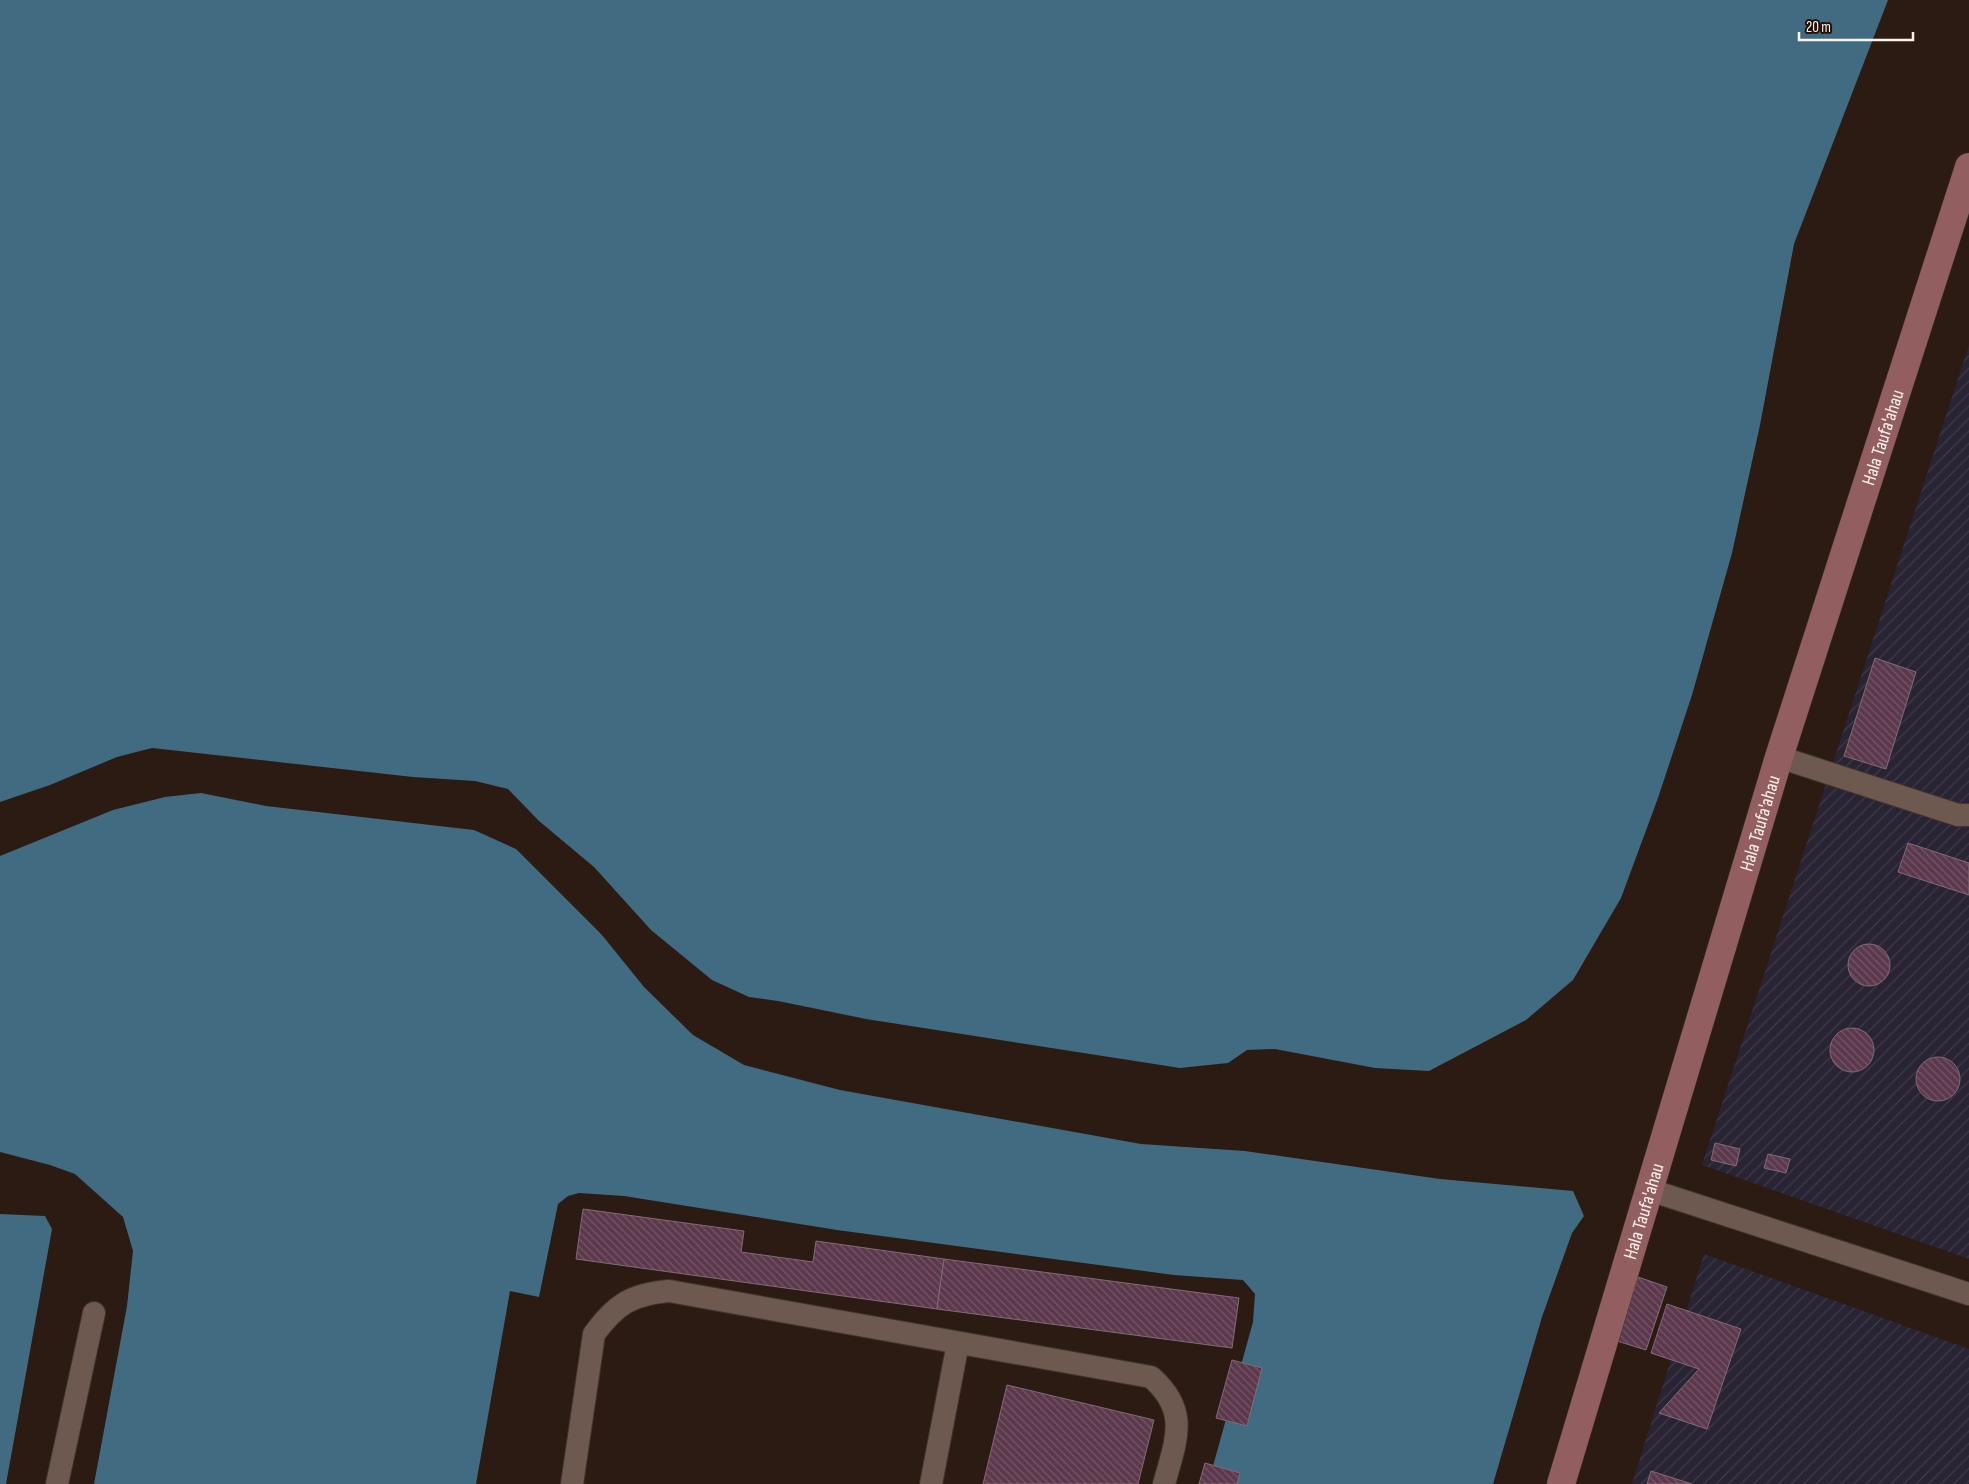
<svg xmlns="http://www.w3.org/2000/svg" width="1969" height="1484" viewBox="0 0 1969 1484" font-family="'Sofia Sans Condensed',sans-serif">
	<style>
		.industrial { fill: url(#industrial-furrows) }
		.water { fill: #406b80 }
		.building { fill: url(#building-back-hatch); stroke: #816c77 }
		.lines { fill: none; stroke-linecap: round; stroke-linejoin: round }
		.lane-casing { stroke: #423531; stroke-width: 24 }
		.secondary-casing { stroke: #423531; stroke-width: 29 }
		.lane { stroke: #6d5950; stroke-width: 22 }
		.secondary { stroke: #935e60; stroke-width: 28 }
		.labels { text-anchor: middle; stroke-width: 5; stroke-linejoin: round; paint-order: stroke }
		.street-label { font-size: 19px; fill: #fef2ed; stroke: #22120a }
	</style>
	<defs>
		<pattern id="industrial-furrows" width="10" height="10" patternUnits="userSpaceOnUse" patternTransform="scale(1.25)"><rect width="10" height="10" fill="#292434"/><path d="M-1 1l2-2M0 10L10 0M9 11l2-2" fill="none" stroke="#3e3a48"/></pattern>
		<pattern id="building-back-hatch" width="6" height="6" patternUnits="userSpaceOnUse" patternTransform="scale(1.25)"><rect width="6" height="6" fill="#5c384c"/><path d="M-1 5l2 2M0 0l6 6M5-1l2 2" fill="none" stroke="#745566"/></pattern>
	</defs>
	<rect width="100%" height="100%" fill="#2c1b13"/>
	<g class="industrial">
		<path d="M1969,345V1259L1702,1165Z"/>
		<path d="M1704,1254L1969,1349V1484H1632Z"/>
	</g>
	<g class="water">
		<path d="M0,0H1888L1794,244L1760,425L1732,553L1692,695L1658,798L1621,898L1573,980L1526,1020L1429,1071L1375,1068L1275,1049L1247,1050L1228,1063L1180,1068L866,1019L778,1001L749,997L712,980L651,930L594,867L539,821L508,789L475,781L413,777L152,748L117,757L50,785L0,802Z"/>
		<path d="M201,793L266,806L474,830L516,849L602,935L644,987L693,1035L744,1065L840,1090L1141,1144L1245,1151L1440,1179L1573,1191L1584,1216L1572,1233L1542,1317L1493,1484H1208L1253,1322L1255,1294L1243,1280L1174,1275L837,1230L624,1196L579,1193L568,1196L558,1204L539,1297L510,1291L476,1484H94L127,1306L133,1251L123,1217L75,1174L50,1165L0,1152V856L113,810L165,797Z"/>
		<path d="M0,1214L45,1216L52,1229L6,1484H0Z"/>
	</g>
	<g class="building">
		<path d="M1875,658L1916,672L1886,769L1844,756Z"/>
		<path d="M1908,843L1969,863V895L1898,872Z"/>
		<circle cx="1869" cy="965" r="21"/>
		<circle cx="1852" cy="1050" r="22"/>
		<circle cx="1938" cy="1079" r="22"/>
		<path d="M1715,1143L1740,1149L1736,1166L1711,1160Z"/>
		<path d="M1768,1154L1790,1159L1786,1173L1764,1168Z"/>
		<path d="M583,1209L744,1231L741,1252L813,1262L816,1241L944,1259L937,1309L576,1259Z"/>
		<path d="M944,1259L1239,1298L1232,1348L937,1309Z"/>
		<path d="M1638,1277L1667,1287L1646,1350L1617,1341Z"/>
		<path d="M1667,1304L1741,1329L1707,1429L1659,1413L1699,1369L1651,1353Z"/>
		<path d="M1232,1360L1262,1368L1247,1426L1216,1418Z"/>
		<path d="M1007,1385L1154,1420L1138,1484H983Z"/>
		<path d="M1205,1463L1240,1473L1237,1484H1199Z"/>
		<path d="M1651,1471L1692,1484H1647Z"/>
	</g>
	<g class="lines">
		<g class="lane-casing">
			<g id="lane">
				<path d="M1779,757L1958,815H1969"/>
				<path d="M1650,1190L1969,1294"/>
				<path d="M57,1484L94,1313"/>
				<path d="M572,1484L594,1334C616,1304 632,1294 669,1291L1151,1377C1190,1411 1176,1440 1164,1484"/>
				<path d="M931,1484L958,1343"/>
			</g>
		</g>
		<g class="secondary-casing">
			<g id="secondary">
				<path id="s1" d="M1561,1484L1779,757L1969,167"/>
			</g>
		</g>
		<use href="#lane" class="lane"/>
		<use href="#secondary" class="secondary"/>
	</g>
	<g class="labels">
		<g class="street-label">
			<text dy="7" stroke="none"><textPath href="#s1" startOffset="1095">Hala Taufa'ahau</textPath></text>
			<text dy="7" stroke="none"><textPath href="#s1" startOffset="690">Hala Taufa'ahau</textPath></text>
			<text dy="7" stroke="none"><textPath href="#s1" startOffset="285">Hala Taufa'ahau</textPath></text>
		</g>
	</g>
	<path d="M1799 32v8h114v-8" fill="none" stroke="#fef2ed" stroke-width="2.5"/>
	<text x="1806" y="32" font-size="15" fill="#fef2ed" stroke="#22120a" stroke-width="4" paint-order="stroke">20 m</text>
</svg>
